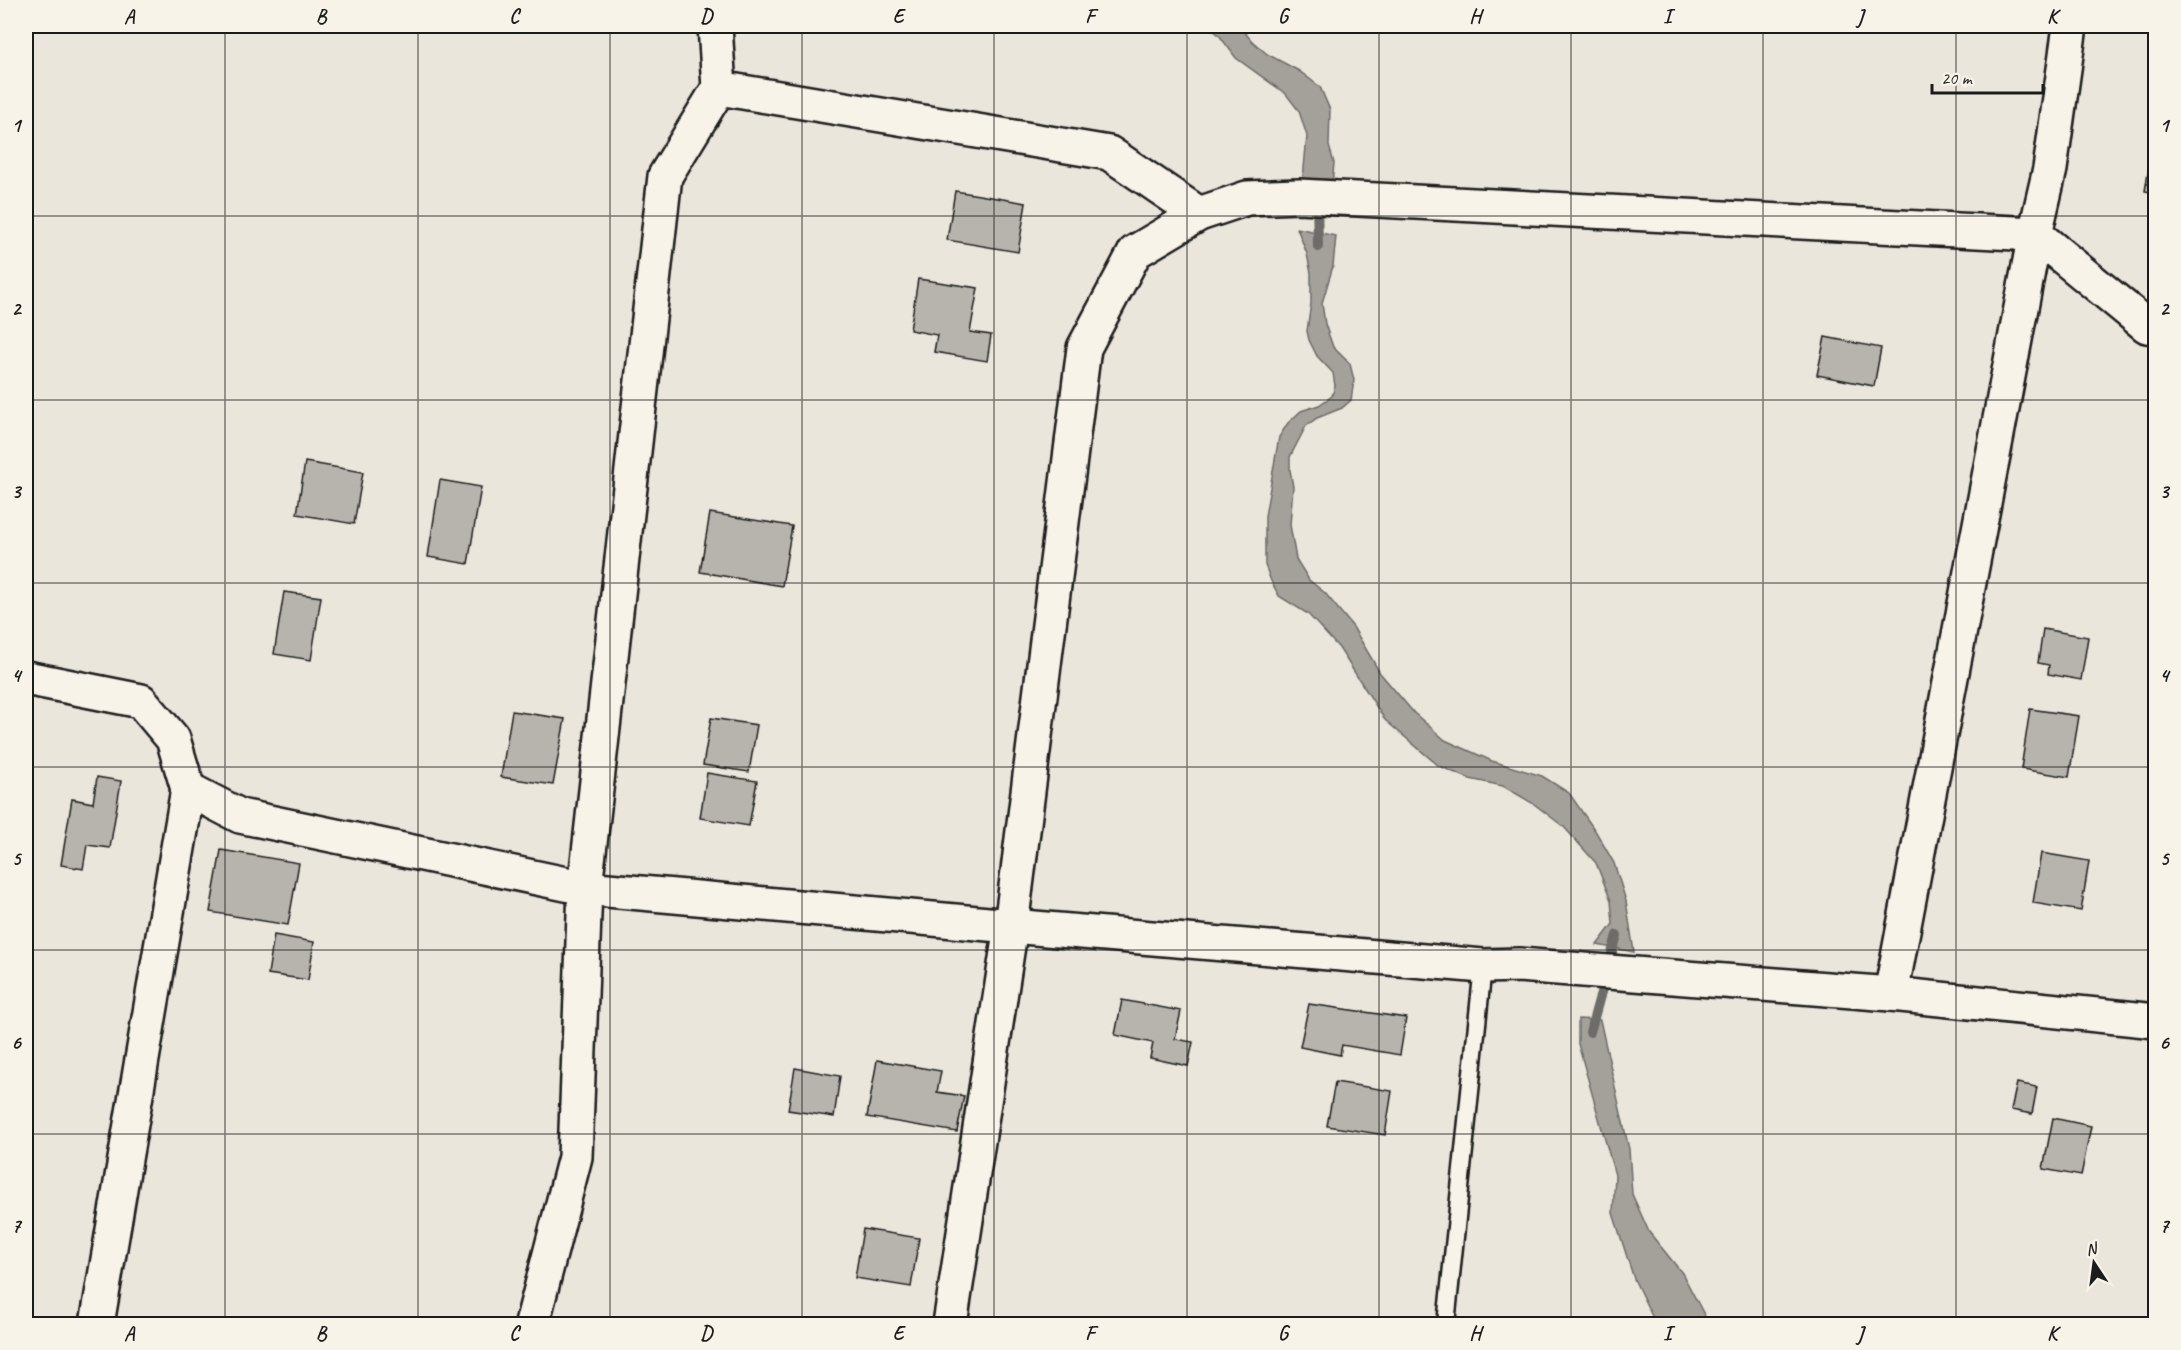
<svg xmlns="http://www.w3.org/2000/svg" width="2181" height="1350" viewBox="0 0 2181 1350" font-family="Caveat,sans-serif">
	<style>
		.water { fill: #a3a19a; stroke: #6d6c68; stroke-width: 1.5 }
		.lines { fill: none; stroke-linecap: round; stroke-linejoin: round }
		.stream { stroke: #6d6c68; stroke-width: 10 }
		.building { fill: #b6b4ac; stroke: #1c1c1c; stroke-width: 1.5 }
		.service-casing { stroke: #1c1c1c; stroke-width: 21 }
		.minor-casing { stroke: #1c1c1c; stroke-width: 38 }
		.service { stroke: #f7f3e8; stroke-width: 16 }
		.minor { stroke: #f7f3e8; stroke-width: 33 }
		.grid { fill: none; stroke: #1c1c1c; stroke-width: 1.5; stroke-opacity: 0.55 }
		.neatline { fill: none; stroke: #1c1c1c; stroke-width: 2 }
		.grid-label { font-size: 20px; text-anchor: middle; font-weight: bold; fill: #1c1c1c }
	</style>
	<rect width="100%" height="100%" fill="#eae6dc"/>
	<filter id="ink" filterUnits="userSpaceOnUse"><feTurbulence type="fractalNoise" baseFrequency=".0167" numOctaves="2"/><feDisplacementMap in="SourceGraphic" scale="12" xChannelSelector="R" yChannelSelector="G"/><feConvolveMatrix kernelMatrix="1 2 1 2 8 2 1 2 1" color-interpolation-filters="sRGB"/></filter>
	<g filter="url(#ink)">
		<g class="water">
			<path d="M1208,26H1239L1252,41L1267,54L1299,71L1320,87L1330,110L1329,146L1334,163L1332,185L1303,179L1307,136L1299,111L1286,94L1236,58L1219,35Z"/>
			<path d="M1297,228L1336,236L1333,266L1322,303L1325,324L1333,347L1350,364L1354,380L1351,400L1342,408L1317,418L1306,426L1290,457V470L1293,487L1290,525L1296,559L1309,580L1325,593L1353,627L1380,673L1414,713L1445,740L1492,761L1542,776L1569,793L1596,832L1614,863L1626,901L1634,952L1597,945L1613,924L1611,901L1596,863L1564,827L1534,804L1503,786L1470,779L1439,766L1385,720L1339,648L1308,614L1279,596L1271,581L1265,565V516L1279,437L1288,423L1301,411L1319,405L1332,396L1335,386L1333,373L1317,356L1309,340L1307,331L1311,303V273L1307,254Z"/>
			<path d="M1578,1019L1600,1020L1629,1149L1632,1194L1649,1232L1682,1273L1709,1324H1660L1652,1316L1634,1279L1613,1213L1615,1175L1578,1044Z"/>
		</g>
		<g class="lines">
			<g class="stream">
				<path d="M1317,200L1318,247"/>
				<path d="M1590,1032L1617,935"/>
			</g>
		</g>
		<g class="building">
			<path d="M2156,91V116L2152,115Z"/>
			<path d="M2153,144L2156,145V193L2145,191Z"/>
			<path d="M955,191L1026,203L1018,252L947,240Z"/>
			<path d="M918,279L978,288L970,332L991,335L987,361L934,352L937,335L910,330Z"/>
			<path d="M1825,337L1881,348L1874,386L1817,375Z"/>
			<path d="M305,462L363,472L354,524L297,514Z"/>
			<path d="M440,480L481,487L468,564L428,557Z"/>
			<path d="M710,513L792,526L782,586L700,572Z"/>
			<path d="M284,592L321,597L311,660L274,654Z"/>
			<path d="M2043,629L2088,637L2081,680L2048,674L2049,665L2038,663Z"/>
			<path d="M2030,709L2079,716L2069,777L2021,769Z"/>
			<path d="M512,711L565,719L553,785L501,777Z"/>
			<path d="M711,718L757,725L749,772L703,765Z"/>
			<path d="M707,773L757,781L749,826L700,818Z"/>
			<path d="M97,777L121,781L110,848L87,845L83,869L61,865L72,799L93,803Z"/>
			<path d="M221,850L299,863L288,925L210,912Z"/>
			<path d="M2041,853L2089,861L2081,911L2033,903Z"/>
			<path d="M274,935L314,942L308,980L268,974Z"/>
			<path d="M1122,1000L1181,1011L1175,1039L1193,1042L1188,1066L1150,1058L1153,1043L1115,1035Z"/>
			<path d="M1309,1004L1406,1018L1400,1055L1342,1045L1340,1055L1300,1047Z"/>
			<path d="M877,1060L941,1071L937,1092L964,1096L957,1132L867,1117Z"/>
			<path d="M795,1068L840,1076L834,1117L788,1110Z"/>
			<path d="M1335,1082L1392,1091L1385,1135L1327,1126Z"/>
			<path d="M2017,1083L2037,1087L2032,1114L2011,1110Z"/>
			<path d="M2053,1118L2091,1126L2081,1176L2043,1169Z"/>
			<path d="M863,1229L919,1238L911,1287L855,1278Z"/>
		</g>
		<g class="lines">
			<g class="service-casing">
				<path id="service" d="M1446,1324L1483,966"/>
			</g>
			<g class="minor-casing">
				<g id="minor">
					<path d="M719,88L1109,153L1199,214"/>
					<path d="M26,678L141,701L173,739L188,789L240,816L585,888L1011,926L1483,966L1519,965L1891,994L2156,1021"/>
					<path d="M1891,994L2035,234L2050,169L2070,26"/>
					<path d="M97,1324L188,789"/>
					<path d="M532,1324L575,1157L585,888L665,176L719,88L715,26"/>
					<path d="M950,1324L1011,926L1084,348L1135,252L1199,214L1247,198L1299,196L2035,234L2147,326L2156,327"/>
				</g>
			</g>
			<use href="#service" class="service"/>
			<use href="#minor" class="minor"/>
		</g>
	</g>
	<path class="grid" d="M225,26V1324M418,26V1324M610,26V1324M802,26V1324M994,26V1324M1187,26V1324M1379,26V1324M1571,26V1324M1763,26V1324M1956,26V1324M26,216H2156M26,400H2156M26,583H2156M26,767H2156M26,950H2156M26,1134H2156"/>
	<rect width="2181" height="1350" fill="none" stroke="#f7f3e8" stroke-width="66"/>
	<g transform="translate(2094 1263) rotate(347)" stroke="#f7f3e8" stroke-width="4.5" paint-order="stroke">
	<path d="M0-4.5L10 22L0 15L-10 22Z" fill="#1c1c1c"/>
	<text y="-9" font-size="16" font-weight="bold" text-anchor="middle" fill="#1c1c1c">N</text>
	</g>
	<path d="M1932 84v9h111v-9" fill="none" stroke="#1c1c1c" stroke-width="3"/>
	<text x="1941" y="84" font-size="18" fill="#1c1c1c" stroke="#f7f3e8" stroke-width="4.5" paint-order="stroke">20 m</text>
	<rect x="33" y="33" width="2115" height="1284" class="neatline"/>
	<g class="grid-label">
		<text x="129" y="23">A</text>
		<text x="321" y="23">B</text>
		<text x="514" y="23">C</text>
		<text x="706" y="23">D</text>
		<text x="898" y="23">E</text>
		<text x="1090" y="23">F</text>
		<text x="1283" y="23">G</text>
		<text x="1475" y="23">H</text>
		<text x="1667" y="23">I</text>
		<text x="1860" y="23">J</text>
		<text x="2052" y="23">K</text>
		<text x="16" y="132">1</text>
		<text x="2164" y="132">1</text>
		<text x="16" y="315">2</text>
		<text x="2164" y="315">2</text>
		<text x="16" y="498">3</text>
		<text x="2164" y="498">3</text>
		<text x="16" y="682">4</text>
		<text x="2164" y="682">4</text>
		<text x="16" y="865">5</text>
		<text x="2164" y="865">5</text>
		<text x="16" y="1049">6</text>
		<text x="2164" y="1049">6</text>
		<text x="16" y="1232">7</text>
		<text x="2164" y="1232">7</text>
		<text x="129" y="1340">A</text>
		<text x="321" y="1340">B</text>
		<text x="514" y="1340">C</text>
		<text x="706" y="1340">D</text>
		<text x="898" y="1340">E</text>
		<text x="1090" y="1340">F</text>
		<text x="1283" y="1340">G</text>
		<text x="1475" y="1340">H</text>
		<text x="1667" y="1340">I</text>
		<text x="1860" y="1340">J</text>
		<text x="2052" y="1340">K</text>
	</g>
</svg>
